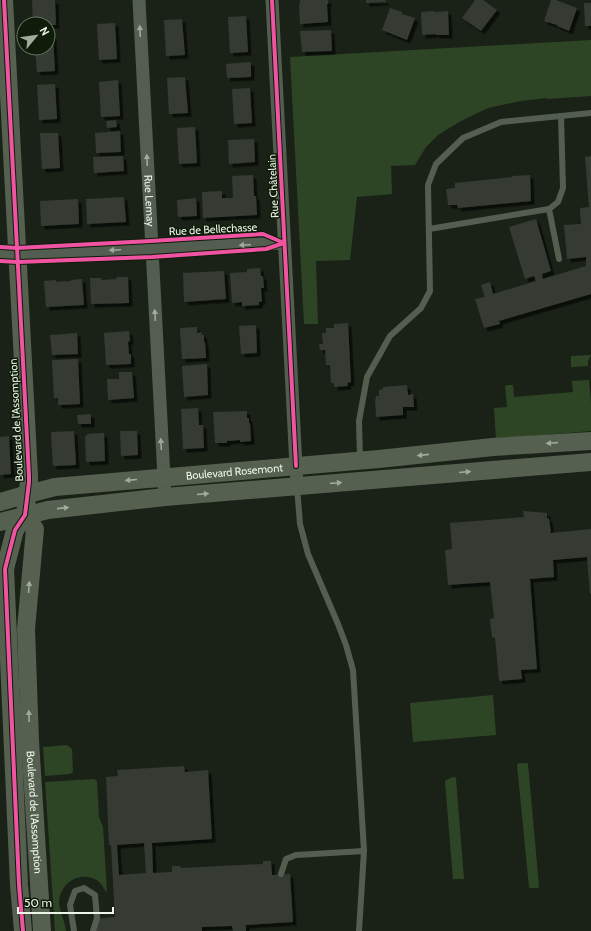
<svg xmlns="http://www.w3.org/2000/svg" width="591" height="931" viewBox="0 0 591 931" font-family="Cabin,sans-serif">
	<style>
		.green { fill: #2d4525 }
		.building { fill: #343b32; fill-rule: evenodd; filter: url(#shadow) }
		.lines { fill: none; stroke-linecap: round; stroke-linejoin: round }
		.lane { stroke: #545e50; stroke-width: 6 }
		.street { stroke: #545e50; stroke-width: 13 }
		.secondary { stroke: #556051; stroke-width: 18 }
		.cycleway-casing { stroke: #0e1c09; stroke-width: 6 }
		.cycleway { stroke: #f153a3; stroke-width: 4 }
		.oneway { fill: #a0aa9c }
		.labels { text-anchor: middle; stroke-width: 3; stroke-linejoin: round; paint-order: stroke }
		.street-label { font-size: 11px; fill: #ebf5e8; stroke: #0e1c09 }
	</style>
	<defs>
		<filter id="shadow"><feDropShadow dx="3.5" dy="3.5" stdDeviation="0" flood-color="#0009"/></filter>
	</defs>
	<rect width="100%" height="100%" fill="#1a2217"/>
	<g class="green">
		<path d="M591,40V96L547,99L546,98L521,101L488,108L461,121L438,135L426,147L415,165L391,166L392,194L357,197L350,260L316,261L318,324H304L290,57Z"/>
		<path d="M591,355L588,361V366L571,367V356Z"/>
		<path d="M589,380L591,403V431L496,439L494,408L507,407L505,386L508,385H513L514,397L573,392L572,381Z"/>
		<path d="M493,695L496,735L413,742L410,703Z"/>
		<path d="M67,745L72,749L73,772L70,774L45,776L43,747Z"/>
		<path d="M519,763H527L528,764L539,886L538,888H530L529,887L517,765Z"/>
		<path d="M453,777H455L456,779L464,879H453L445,782L446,780Z"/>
		<path d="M94,779L97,781L99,817L103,827L107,893C104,889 102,884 98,881C81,870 61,882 59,901C59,911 65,921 66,931H55L45,782Z"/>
	</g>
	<g class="building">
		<path d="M32,0H55L56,25H48V24H33Z"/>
		<path d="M300,0H328V4H327L328,22L300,24L299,5H300Z"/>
		<path d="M366,0H385L386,2L366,3Z"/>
		<path d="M475,0H483L497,10L481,31L462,18Z"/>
		<path d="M551,0H556L577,8L569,31L557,26V25L544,21Z"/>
		<path d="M584,3H591V26H585Z"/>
		<path d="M390,8L402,12V14L415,18L407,40L382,30Z"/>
		<path d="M435,11V12L448,11L449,35H436V34L422,35L421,12Z"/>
		<path d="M246,16L248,52L230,53L228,17Z"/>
		<path d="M182,19L185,55L166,56L164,20Z"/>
		<path d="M115,23L117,59L99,60L97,24Z"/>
		<path d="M331,30L332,51L302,52L300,31Z"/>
		<path d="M48,35H53L55,71L37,72L35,48H48Z"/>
		<path d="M251,62V77L227,78L226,64Z"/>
		<path d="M185,77L188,113L169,114L167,78Z"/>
		<path d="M118,80L120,116L101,117L99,82Z"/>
		<path d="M55,84L57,119L39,120L37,85Z"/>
		<path d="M250,88L252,123L234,124L232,89Z"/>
		<path d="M116,120L117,127L107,128L106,121Z"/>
		<path d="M195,127L197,163L179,164L177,128Z"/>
		<path d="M120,131L121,152L96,153L95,133Z"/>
		<path d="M40,133H58L60,168L42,169Z"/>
		<path d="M254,139L255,162L229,164L228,140Z"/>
		<path d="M123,156L124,171L94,173L93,157Z"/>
		<path d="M591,156V294L499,321L500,324L484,328L475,299L485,297L481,285L490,282L493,294L536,281L534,276L525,279L509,227L536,219L551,271L542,274L543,279L586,266V257L567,259L564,225L581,224L580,208L589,207L585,157Z"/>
		<path d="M253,175L254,196H256L257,215L203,218L202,192L222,191V198H233L232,176Z"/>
		<path d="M530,175L531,201L458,208L457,205H448L446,189L455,188V183L512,177V176Z"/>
		<path d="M124,197L126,222L87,224L86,199Z"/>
		<path d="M196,198L197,216L178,217L177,200Z"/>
		<path d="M78,199L79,224L41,226L40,201Z"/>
		<path d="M260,268L261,276H263L264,288H261L262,301L259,302V305L242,306V302L232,303L230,273L247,272V269Z"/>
		<path d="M224,271L226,299L184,302L183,273Z"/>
		<path d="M116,277H128L129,303L91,304L90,278H101L102,280L117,279Z"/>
		<path d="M82,279L84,305L46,307L44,281L56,280V282L71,281V280Z"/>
		<path d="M348,323L351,382L347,383L348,386L334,387V383H331L330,365H326L325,350H320L319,344H323L322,333H326V328H334V324Z"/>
		<path d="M256,325L257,353L241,354L239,326Z"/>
		<path d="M197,327V333L201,332L202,335H204V342H205L206,358L182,359L180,328Z"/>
		<path d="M129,331L130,341L128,342L129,354H131V364L106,365L104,333Z"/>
		<path d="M77,333L78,354L52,355L50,335Z"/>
		<path d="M78,359L80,404L58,405V398H54L52,360Z"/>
		<path d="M207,364L208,395L184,397L182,366Z"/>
		<path d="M119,372H132L134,398L108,400L107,379H119Z"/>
		<path d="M407,385L408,395L413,394L414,407H403V415L376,417L375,399H376V396H379V390L383,389V387Z"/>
		<path d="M198,408L199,425H203L204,448L183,449L181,409Z"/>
		<path d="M247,411V418H249V423H250L251,441L240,442V440L227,441V443H215L213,412Z"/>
		<path d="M91,414V424H78L77,415Z"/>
		<path d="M74,431L76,465L53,466L51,432Z"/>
		<path d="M120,431H137L138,455L121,456Z"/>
		<path d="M104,433L105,461L86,462L85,437L88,434Z"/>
		<path d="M9,436L11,474L0,475V437Z"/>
		<path d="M523,511L547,513V519L549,518L551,533L591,529V594H590L587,557L553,560L554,577L530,579L537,669L521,670L522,679L499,681L495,638L492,637L490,619L494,618L490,582L448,585L445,550L452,549L450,523L524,517Z"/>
		<path d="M184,766L185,772L208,770L212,839L152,843L153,873L172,872V866H180L181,868L263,864V861H271L272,875L290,874L293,922L246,925V931H233L232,926L202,927V931H96L95,919L115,917L111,845H109L106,777L118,776L117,770ZM144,843L146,873L119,875L117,845Z"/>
	</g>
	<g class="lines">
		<g class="lane">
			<path d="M549,209L559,259"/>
			<path d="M429,229L549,209L558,202L563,188L561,116"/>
			<path d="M360,459L359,421L367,377L390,336L421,308L430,291L428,185L436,164L463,138L501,122L591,113"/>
			<path d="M297,487L300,524L308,554L338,624L346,645L353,670L364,851L359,931"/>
			<path d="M281,874L286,859L296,855L364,851"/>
			<path d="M74,931L70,905L75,891L84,888L95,895L97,918L93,931"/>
		</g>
		<g class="street">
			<path id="s1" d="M139,0L165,497"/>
			<path d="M272,0L297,486"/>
			<path d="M17,254L284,243"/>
		</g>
		<g class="secondary">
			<path d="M4,0L29,476V482L25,515L15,530L5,569L19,885L23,931"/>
			<path d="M0,253L17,254"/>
			<path id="s2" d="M0,502L28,494L55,487L379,459L493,447L591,441"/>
			<path id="s3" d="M25,515L35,529L26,629L30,741L42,931"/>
			<path d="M0,522L48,510L165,497L591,462"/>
		</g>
		<g class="cycleway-casing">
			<g id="cycleway">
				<path d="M4,0L29,476V482L25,515L15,530L5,569L19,885L23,931"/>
				<path d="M272,0L296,466"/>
				<path d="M0,247L17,248L36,247L151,241L263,234L284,243"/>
				<path d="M0,261L18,262L152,257L266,249L284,243"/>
			</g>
		</g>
		<use href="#cycleway" class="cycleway"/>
	</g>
	<defs><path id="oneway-solid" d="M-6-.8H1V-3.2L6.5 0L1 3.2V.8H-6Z"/></defs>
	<g class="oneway">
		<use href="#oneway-solid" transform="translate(140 31) rotate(-93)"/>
		<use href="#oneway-solid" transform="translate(147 160) rotate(-93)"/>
		<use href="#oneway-solid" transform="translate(245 245) rotate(177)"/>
		<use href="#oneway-solid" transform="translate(115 250) rotate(178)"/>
		<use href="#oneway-solid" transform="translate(155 315) rotate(-93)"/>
		<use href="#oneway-solid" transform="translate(552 443) rotate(176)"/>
		<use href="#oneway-solid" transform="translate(161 444) rotate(-93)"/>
		<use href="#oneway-solid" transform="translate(423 455) rotate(174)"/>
		<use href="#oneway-solid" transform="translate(465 472) rotate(-5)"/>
		<use href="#oneway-solid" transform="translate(131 480) rotate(175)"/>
		<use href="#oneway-solid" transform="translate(336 483) rotate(-4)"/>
		<use href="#oneway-solid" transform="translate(203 494) rotate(-5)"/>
		<use href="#oneway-solid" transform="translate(63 508) rotate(-6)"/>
		<use href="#oneway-solid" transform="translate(29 587) rotate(-86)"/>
		<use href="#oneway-solid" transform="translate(29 716) rotate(-92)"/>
	</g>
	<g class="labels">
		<g class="street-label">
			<text transform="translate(273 186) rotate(-93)" y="4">Rue Châtelain</text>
			<text dy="4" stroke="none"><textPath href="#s1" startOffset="201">Rue Lemay</textPath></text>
			<text transform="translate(213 229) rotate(-3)" y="4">Rue de Bellechasse</text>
			<text transform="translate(16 420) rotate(-93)" y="4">Boulevard de l'Assomption</text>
			<text dy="4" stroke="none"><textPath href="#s2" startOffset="237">Boulevard Rosemont</textPath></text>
			<text dy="4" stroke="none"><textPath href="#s3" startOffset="301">Boulevard de l'Assomption</textPath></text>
		</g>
	</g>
	<g transform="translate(36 36) rotate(61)"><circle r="19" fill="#0e1c09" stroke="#667362"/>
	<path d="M0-3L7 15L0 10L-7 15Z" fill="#a2ab9f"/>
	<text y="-6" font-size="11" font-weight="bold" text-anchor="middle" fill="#ebf5e8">N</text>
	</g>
	<path d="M18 907v6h95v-6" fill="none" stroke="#ebf5e8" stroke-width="2"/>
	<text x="24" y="907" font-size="12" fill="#ebf5e8" stroke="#0e1c09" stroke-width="3" paint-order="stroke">50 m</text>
</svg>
